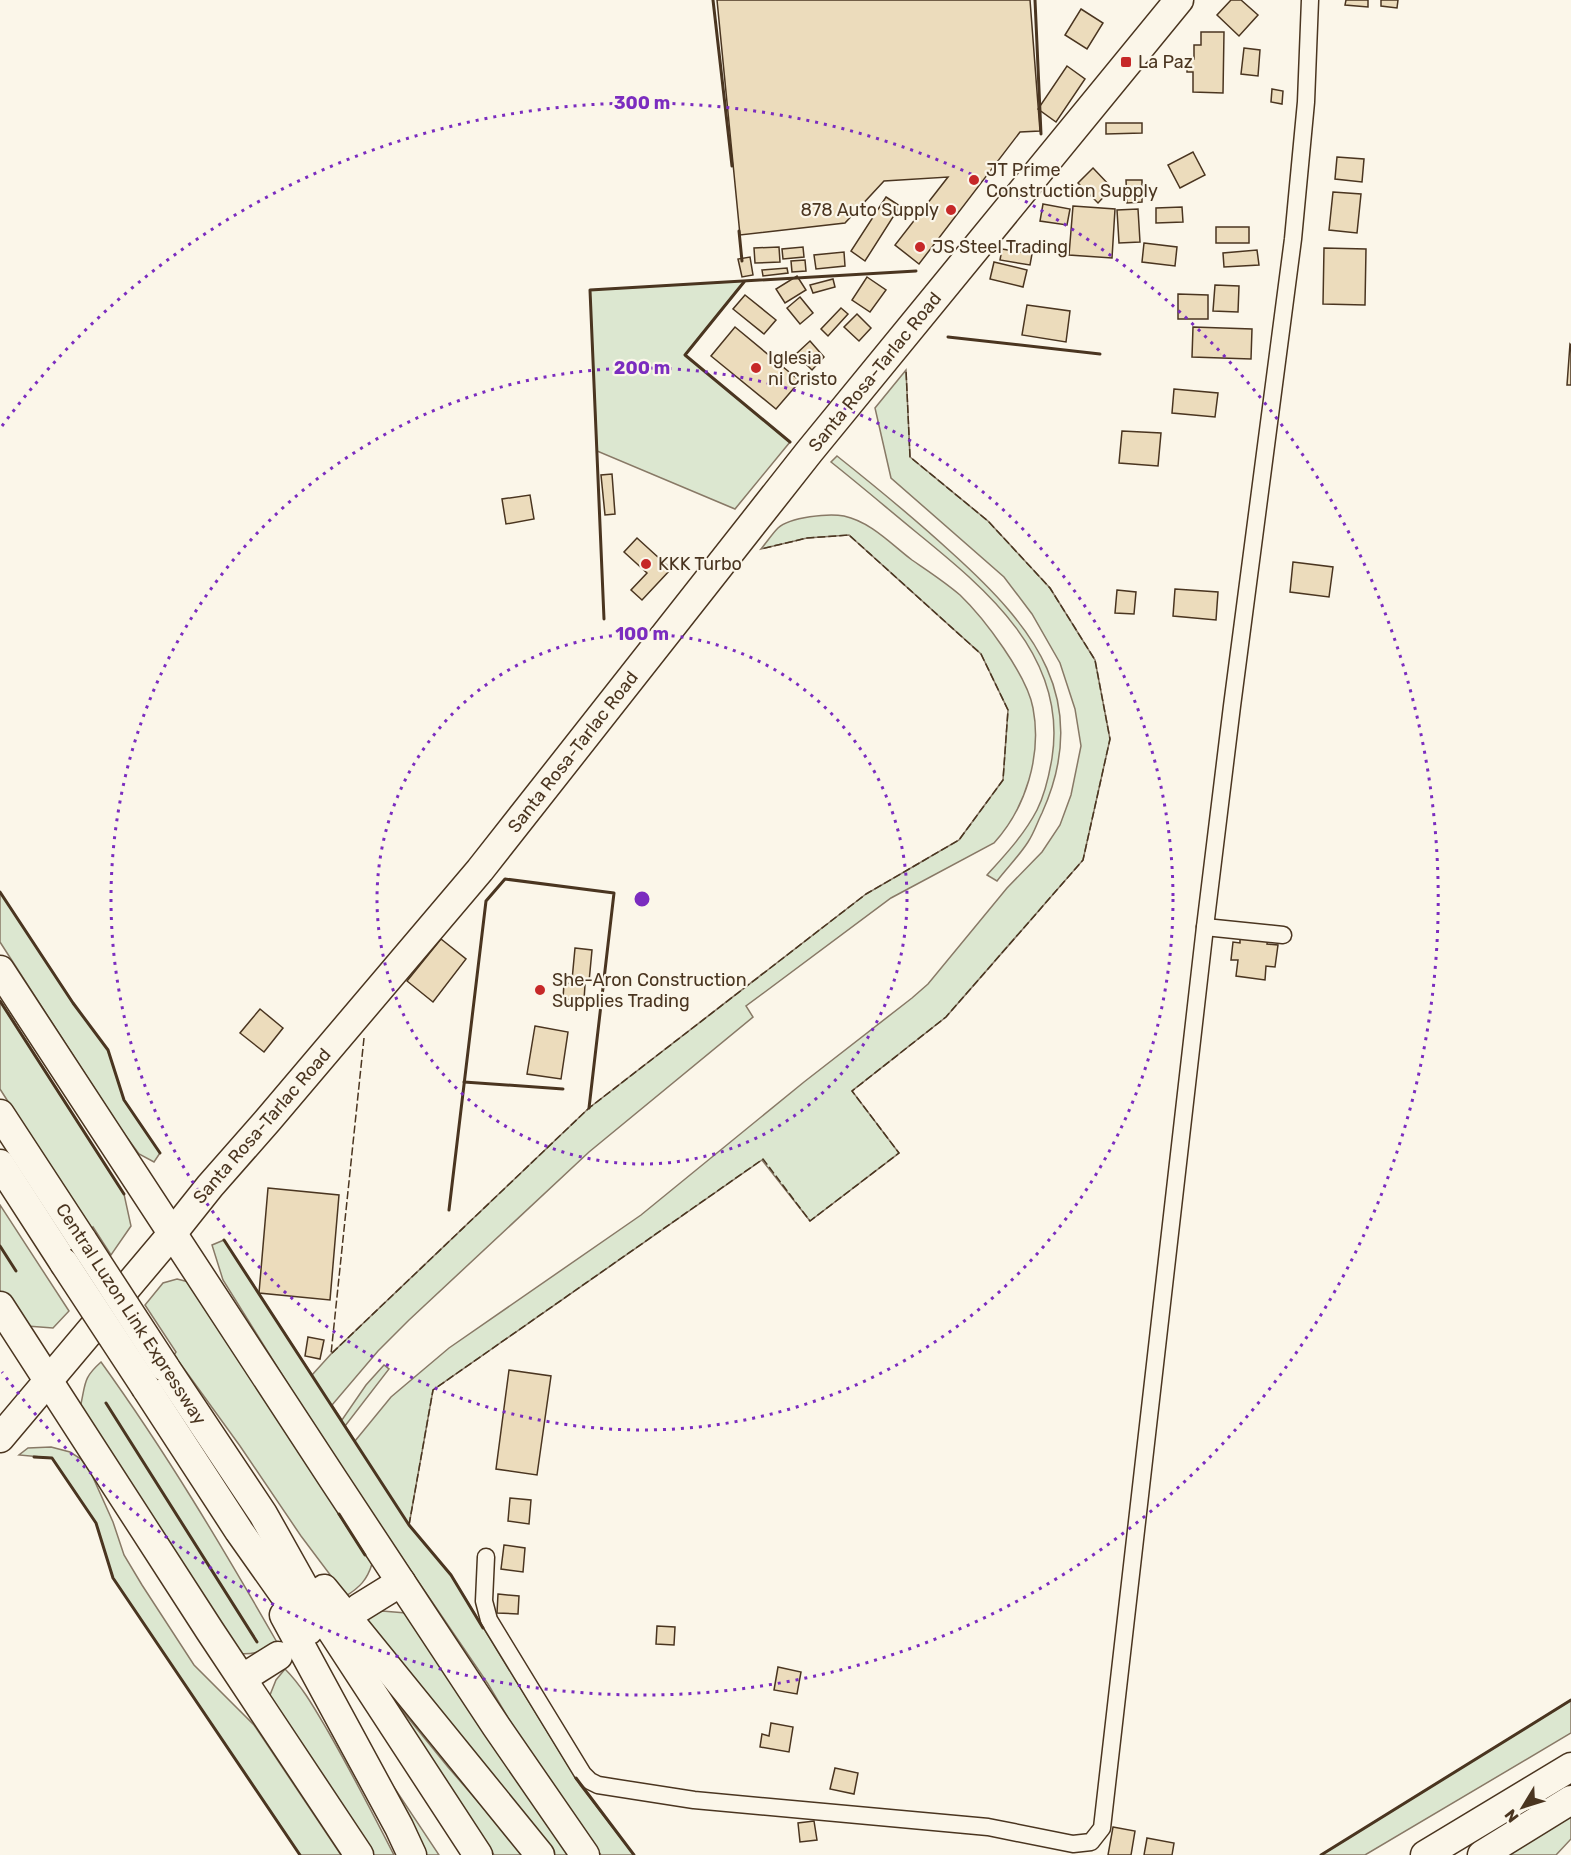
<svg xmlns="http://www.w3.org/2000/svg" width="1571" height="1855" viewBox="0 0 1571 1855" font-family="Rubik,sans-serif">
	<style>
		.green { fill: #dce7d0; stroke: #887966; stroke-width: 1.5 }
		.building { fill: #ecdcbc; stroke: #4a3520; stroke-width: 1.5 }
		.lines { fill: none; stroke-linecap: round; stroke-linejoin: round }
		.street-casing { stroke: #4a3520; stroke-width: 19 }
		.highway-casing { stroke: #4a3520; stroke-width: 31 }
		.street { stroke: #fbf6e9; stroke-width: 16 }
		.highway { stroke: #fbf6e9; stroke-width: 28 }
		.highway-bridge-casing { stroke: #4a3520; stroke-width: 31; stroke-linecap: butt }
		.highway-bridge { stroke: #fbf6e9; stroke-width: 28 }
		.fence { stroke: #4a3520; stroke-width: 1.5; stroke-dasharray: 8 3; stroke-linecap: butt }
		.wall { stroke: #4a3520; stroke-width: 3 }
		.ring { fill: none; stroke: #7b2cbf; stroke-width: 3; stroke-dasharray: 3 6 }
		.poi-dot { fill: #c62828; stroke: #fbf6e9; stroke-width: 2 }
		.labels { text-anchor: middle; stroke-width: 4.5; stroke-linejoin: round; paint-order: stroke }
		.poi-label { font-size: 18px; fill: #4a3520; stroke: #fbf6e9; text-anchor: start }
		.street-label { font-size: 18px; fill: #4a3520; stroke: #fbf6e9 }
		.centre { fill: #7b2cbf; stroke: #fbf6e9; stroke-width: 3 }
		.ring-label { font-size: 18px; text-anchor: middle; font-weight: bold; fill: #7b2cbf; stroke: #fbf6e9; stroke-width: 4.5; stroke-linejoin: round; paint-order: stroke }
	</style>
	<rect width="100%" height="100%" fill="#fbf6e9"/>
	<g class="green">
		<path d="M745,281L685,355L790,442L735,509L597,451L590,290Z"/>
		<path d="M906,370L910,457L988,521L1050,588L1095,660L1110,739L1083,860L946,1017L852,1091L899,1153L810,1221L762,1160L433,1390L409,1525L451,1575L580,1785L634,1855H601L526,1748L488,1684L360,1496L299,1402L223,1280L212,1245L224,1240L312,1375L331,1354L589,1108L866,894L959,840L1003,780L1008,710L981,654L849,535L807,538L761,549C767,542 772,534 778,528C790,517 829,513 844,516C871,522 891,544 912,560C928,571 945,582 960,595C984,618 1027,675 1033,708C1042,755 1026,808 994,843L891,898L746,1006L753,1017L589,1152L409,1320L378,1351L332,1405L342,1420L366,1385L384,1365L389,1369L345,1426L355,1441L391,1397L449,1348L641,1215L804,1082L912,998L928,984L1007,888L1042,852L1060,825L1071,795L1081,746L1075,709L1060,663L1032,614L1004,577L891,478L875,408Z"/>
		<path d="M837,456C876,487 915,519 952,553C1034,627 1093,700 1042,813C1037,823 1034,833 1028,842C1019,856 1007,868 997,881L987,875C1005,855 1024,835 1037,810C1045,794 1049,776 1052,758C1068,656 986,589 916,532C888,509 860,485 831,462Z"/>
		<path d="M0,892L73,1003L108,1050L124,1100L160,1153L154,1162L139,1154L120,1128L0,942Z"/>
		<path d="M0,1001L124,1194L131,1226L111,1255L93,1227L90,1230L0,1089Z"/>
		<path d="M0,1205L69,1311L53,1328L27,1326L0,1291Z"/>
		<path d="M177,1279L189,1282L214,1316L372,1564C367,1580 360,1587 346,1596L301,1536L240,1446L174,1355L176,1352L145,1305L163,1283Z"/>
		<path d="M101,1362C166,1452 223,1548 278,1644C263,1651 252,1656 235,1653L80,1408C86,1384 82,1379 101,1362Z"/>
		<path d="M51,1447L70,1452L81,1459L91,1473L113,1522L124,1555L142,1585L194,1665L254,1725L341,1855H300L113,1578L96,1523L52,1458L19,1455L28,1448Z"/>
		<path d="M382,1611L406,1613L569,1855H554L491,1782L383,1646L366,1618Z"/>
		<path d="M285,1669C303,1687 316,1711 329,1733C352,1773 373,1814 394,1855H370L268,1700L276,1680Z"/>
		<path d="M379,1682L448,1767L524,1855H494Z"/>
		<path d="M1571,1700V1733L1365,1855H1321Z"/>
		<path d="M344,1712L439,1855H419Z"/>
		<path d="M1571,1815V1839L1556,1855H1505Z"/>
	</g>
	<g class="building">
		<path d="M717,0H1030L1040,131L1020,132L919,264L895,245L948,177L884,181L845,223L740,235Z"/>
		<path d="M1231,0H1241L1258,15L1239,36L1217,15Z"/>
		<path d="M1346,0H1368V7L1345,5Z"/>
		<path d="M1381,0H1398L1397,8L1381,6Z"/>
		<path d="M1081,9L1103,23L1087,49L1065,35Z"/>
		<path d="M1201,32H1224L1223,93L1193,92V72H1187V58L1194,59V45H1201Z"/>
		<path d="M1244,48L1260,50L1258,76L1241,74Z"/>
		<path d="M1067,66L1085,79L1056,122L1038,109Z"/>
		<path d="M1272,89L1283,91L1282,104L1271,102Z"/>
		<path d="M1106,123H1142V133L1106,134Z"/>
		<path d="M1193,152L1205,175L1180,188L1168,165Z"/>
		<path d="M1337,157L1364,159L1362,182L1335,179Z"/>
		<path d="M1093,168L1112,188L1098,203L1078,183Z"/>
		<path d="M1126,180H1142V202L1127,203Z"/>
		<path d="M1333,192L1361,194L1357,233L1329,230Z"/>
		<path d="M886,197L900,206L865,261L851,251Z"/>
		<path d="M1043,204L1070,209L1067,225L1040,221Z"/>
		<path d="M1073,206L1115,209L1112,258L1069,255Z"/>
		<path d="M1182,207L1183,222L1156,223V208Z"/>
		<path d="M1138,209L1140,242L1119,243L1117,210Z"/>
		<rect x="1216" y="227" width="33" height="16"/>
		<path d="M1144,243L1177,247L1175,266L1142,262Z"/>
		<path d="M779,247L780,262L755,263L754,248Z"/>
		<path d="M803,247L804,257L783,259L782,249Z"/>
		<path d="M1324,248L1366,249L1365,305L1323,304Z"/>
		<path d="M1002,249L1032,254L1030,265L1000,260Z"/>
		<path d="M1257,250L1259,265L1224,267L1223,253Z"/>
		<path d="M844,252L845,266L816,269L814,255Z"/>
		<path d="M750,257L753,275L742,277L738,259Z"/>
		<path d="M805,260L806,271L792,272L791,261Z"/>
		<path d="M994,262L1027,270L1023,287L990,279Z"/>
		<path d="M787,268L788,273L763,276L762,270Z"/>
		<path d="M797,276L806,290L785,303L776,289Z"/>
		<path d="M867,277L886,290L870,312L852,300Z"/>
		<path d="M833,279L835,287L813,293L810,285Z"/>
		<path d="M1215,285L1239,286L1238,312L1213,311Z"/>
		<path d="M1178,294L1208,295V319H1178Z"/>
		<path d="M745,295L776,320L764,334L733,309Z"/>
		<path d="M800,297L813,313L800,324L787,308Z"/>
		<path d="M1027,305L1070,311L1066,342L1022,335Z"/>
		<path d="M841,308L848,314L828,336L821,329Z"/>
		<path d="M857,314L871,328L859,341L844,327Z"/>
		<path d="M735,327L800,381L776,409L711,356Z"/>
		<path d="M1193,327L1252,329L1251,359L1192,357Z"/>
		<path d="M810,341L824,357L812,370L796,354Z"/>
		<path d="M1570,344L1571,345V385H1567Z"/>
		<path d="M1174,389L1218,393L1215,417L1172,413Z"/>
		<path d="M1122,431L1161,433L1158,466L1119,463Z"/>
		<path d="M612,474L615,514L605,515L601,475Z"/>
		<path d="M530,495L534,519L506,524L502,499Z"/>
		<path d="M637,538L671,569L642,600L631,590L647,573L624,552Z"/>
		<path d="M1293,562L1333,567L1329,597L1290,592Z"/>
		<path d="M1175,589L1218,592L1216,620L1173,616Z"/>
		<path d="M1117,590L1136,592L1134,614L1115,613Z"/>
		<path d="M1240,935L1268,938L1267,944L1278,945L1275,967L1266,966L1265,980L1236,976L1238,960H1231L1233,942L1240,943Z"/>
		<path d="M441,939L466,959L433,1002L407,981Z"/>
		<path d="M575,948L592,950L589,982L572,980Z"/>
		<path d="M564,983L585,985L584,1000L563,999Z"/>
		<path d="M260,1009L283,1028L264,1052L240,1033Z"/>
		<path d="M535,1026L568,1032L561,1079L527,1074Z"/>
		<path d="M268,1188L339,1195L330,1300L259,1293Z"/>
		<path d="M308,1337L324,1340L320,1359L305,1356Z"/>
		<path d="M509,1370L551,1376L537,1475L496,1469Z"/>
		<path d="M510,1498L531,1500L529,1524L508,1521Z"/>
		<path d="M504,1545L525,1548L523,1572L501,1569Z"/>
		<path d="M498,1594L519,1596L518,1614L497,1613Z"/>
		<path d="M657,1626L675,1627L674,1645L656,1644Z"/>
		<path d="M778,1667L801,1672L797,1694L774,1690Z"/>
		<path d="M771,1723L793,1727L789,1752L760,1747L762,1734L769,1736Z"/>
		<path d="M835,1768L858,1773L854,1794L830,1789Z"/>
		<path d="M814,1821L817,1840L800,1842L798,1823Z"/>
		<path d="M1113,1827L1135,1831L1131,1855H1108Z"/>
		<path d="M1147,1838L1174,1843L1172,1855H1144Z"/>
	</g>
	<g class="lines">
		<g class="street-casing">
			<g id="street">
				<path d="M1205,927L1283,935"/>
				<path d="M486,1557L484,1601L489,1620L583,1774L590,1781L598,1785L694,1800L988,1827L1073,1844L1091,1842L1102,1828L1205,927L1232,706L1293,239L1306,102L1310,0"/>
			</g>
		</g>
		<g class="highway-casing">
			<g id="highway">
				<path d="M0,970L333,1479L496,1726L585,1855"/>
				<path d="M0,1114L83,1241"/>
				<path d="M0,1164L64,1263"/>
				<path d="M0,1306L210,1631L359,1855"/>
				<path d="M165,1367L263,1514L309,1596L478,1855"/>
				<path d="M146,1388L239,1531L309,1630"/>
				<path d="M0,1438L171,1235L210,1186L268,1120L480,870L809,452L1179,0"/>
				<path d="M324,1589L540,1855"/>
				<path d="M359,1608L401,1582"/>
				<path d="M284,1615L399,1827L412,1855"/>
				<path d="M243,1678L278,1656"/>
				<path d="M1425,1855L1571,1767"/>
				<path d="M1482,1855L1571,1800"/>
			</g>
		</g>
		<use href="#street" class="street"/>
		<use href="#highway" class="highway"/>
		<g class="highway-bridge-casing">
			<g id="highway-bridge">
				<path d="M83,1241L165,1367"/>
				<path d="M64,1263L146,1388"/>
			</g>
		</g>
		<use href="#highway-bridge" class="highway-bridge"/>
		<g class="fence">
			<path d="M364,1038L331,1354L589,1108L866,894L959,840L1003,780L1008,710L981,654L849,535L807,538L761,549"/>
			<path d="M409,1525L433,1390L763,1159L810,1221L899,1153L852,1091L946,1017L1083,860L1110,739L1095,660L1050,588L988,521L910,457L906,370"/>
		</g>
		<g class="wall">
			<path d="M713,0L732,166"/>
			<path d="M1035,0L1041,134"/>
			<path d="M739,231L742,261"/>
			<path d="M744,282L685,355L790,442"/>
			<path d="M948,337L1100,354"/>
			<path d="M604,619L590,290L916,271"/>
			<path d="M0,892L73,1003L108,1050L124,1100L160,1153"/>
			<path d="M0,1001L124,1194"/>
			<path d="M464,1082L563,1089"/>
			<path d="M449,1210L486,901L505,879L614,893L589,1108"/>
			<path d="M224,1240L409,1525L451,1575L483,1628"/>
			<path d="M0,1246L16,1271"/>
			<path d="M106,1403L257,1642"/>
			<path d="M34,1457L52,1458L96,1523L113,1578L300,1855"/>
			<path d="M339,1514L365,1555"/>
			<path d="M576,1778L634,1855"/>
			<path d="M1321,1855L1571,1700"/>
		</g>
	</g>
	<g class="ring">
		<circle cx="642" cy="899" r="265"/>
		<circle cx="642" cy="899" r="531"/>
		<path d="M2 426A796 796 0 1 1 2 1372"/>
	</g>
	<g class="poi-dot">
		<rect x="1120" y="56" width="12" height="12" rx="3"/>
		<circle cx="974" cy="180" r="6"/>
		<circle cx="951" cy="210" r="6"/>
		<circle cx="920" cy="247" r="6"/>
		<circle cx="756" cy="368" r="6"/>
		<circle cx="646" cy="564" r="6"/>
		<circle cx="540" cy="990" r="6"/>
	</g>
	<g class="labels">
		<g class="poi-label">
			<text x="1138" y="68">La Paz</text>
			<text x="986" y="176">JT Prime<tspan x="986" dy="21">Construction Supply</tspan></text>
			<text x="939" y="216" text-anchor="end">878 Auto Supply</text>
			<text x="932" y="253">JS Steel Trading</text>
			<text x="768" y="364">Iglesia<tspan x="768" dy="21">ni Cristo</tspan></text>
			<text x="658" y="570">KKK Turbo</text>
			<text x="552" y="986">She-Aron Construction<tspan x="552" dy="21">Supplies Trading</tspan></text>
		</g>
		<g class="street-label">
			<text transform="translate(875 372) rotate(-51)" y="6">Santa Rosa-Tarlac Road</text>
			<text transform="translate(573 752) rotate(-52)" y="6">Santa Rosa-Tarlac Road</text>
			<text transform="translate(262 1126) rotate(-49)" y="6">Santa Rosa-Tarlac Road</text>
			<text transform="translate(131 1314) rotate(57)" y="6">Central Luzon Link Expressway</text>
		</g>
	</g>
	<circle cx="642" cy="899" r="9" class="centre"/>
	<g class="ring-label">
		<text x="642" y="109">300 m</text>
		<text x="642" y="374">200 m</text>
		<text x="642" y="640">100 m</text>
	</g>
	<g transform="translate(1523 1807) rotate(232)" stroke="#fbf6e9" stroke-width="4.5" paint-order="stroke">
	<path d="M0-4.5L10 22L0 15L-10 22Z" fill="#4a3520"/>
	<text y="-9" font-size="16" font-weight="bold" text-anchor="middle" fill="#4a3520">N</text>
	</g>
</svg>
